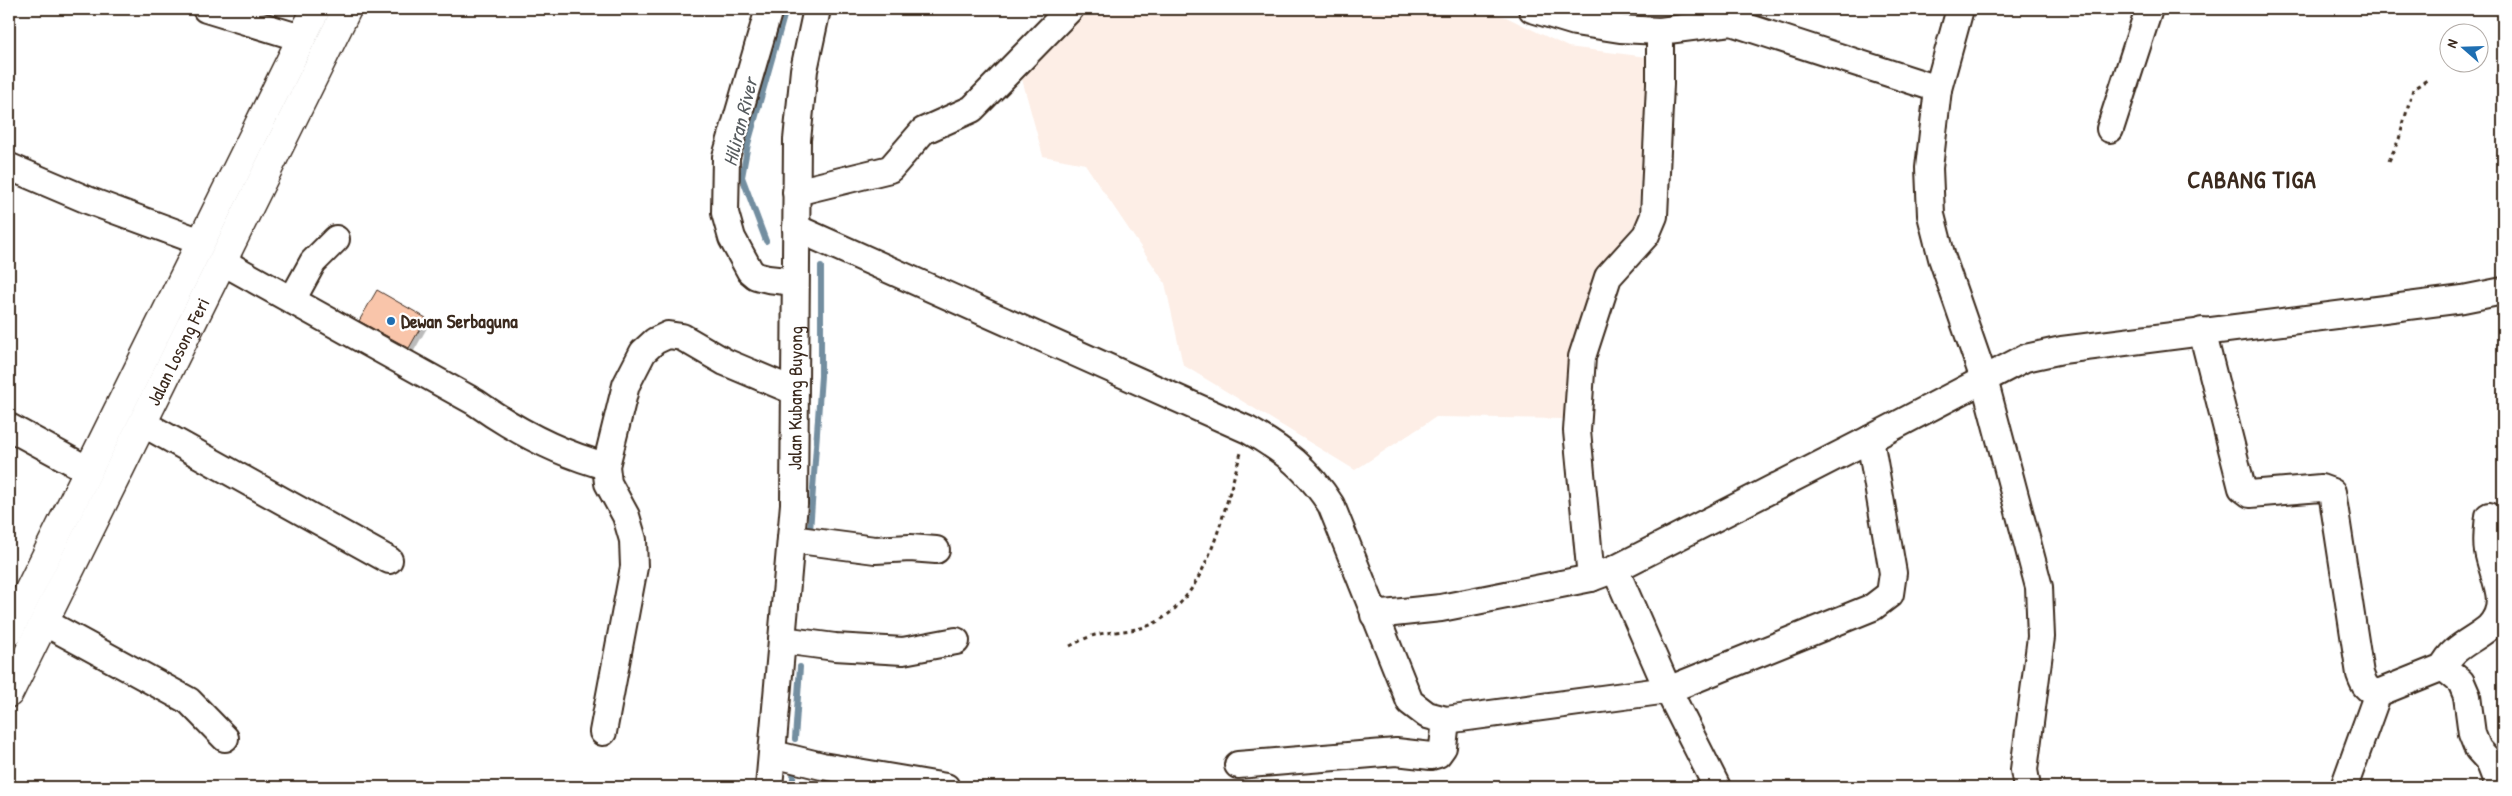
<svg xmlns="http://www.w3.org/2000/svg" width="2512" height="796" viewBox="0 0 2512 796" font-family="'Patrick Hand',sans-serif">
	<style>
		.built { fill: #fdeee6 }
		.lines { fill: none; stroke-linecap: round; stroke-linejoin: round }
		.stream { stroke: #738ea0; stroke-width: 6 }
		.building { fill: #f9c5aa; stroke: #3b2a1e; filter: url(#shadow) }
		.minor-casing { stroke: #3b2a1e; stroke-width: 30 }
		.major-casing { stroke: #3b2a1e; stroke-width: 31 }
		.path { stroke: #3b2a1e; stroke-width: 3; stroke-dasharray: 4 4; stroke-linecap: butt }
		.minor { stroke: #fff; stroke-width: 26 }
		.major { stroke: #fff; stroke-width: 28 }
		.poi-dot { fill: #1f6fb2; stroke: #fff; stroke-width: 2 }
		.labels { text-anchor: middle; stroke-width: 4.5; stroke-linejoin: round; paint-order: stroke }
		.poi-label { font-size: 19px; font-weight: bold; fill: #3b2a1e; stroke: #fff; text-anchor: start }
		.street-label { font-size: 19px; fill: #3b2a1e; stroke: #fff }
		.water-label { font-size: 20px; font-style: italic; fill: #575c5f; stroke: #fff }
		.district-label { font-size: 24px; font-weight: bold; letter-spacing: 1px; fill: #3b2a1e; stroke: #fff }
	</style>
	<defs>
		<filter id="shadow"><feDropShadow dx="3" dy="5.5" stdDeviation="0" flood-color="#0004"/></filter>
	</defs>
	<rect width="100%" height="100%" fill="#fff"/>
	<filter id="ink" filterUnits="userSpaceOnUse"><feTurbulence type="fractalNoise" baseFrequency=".02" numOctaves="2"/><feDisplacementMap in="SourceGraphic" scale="10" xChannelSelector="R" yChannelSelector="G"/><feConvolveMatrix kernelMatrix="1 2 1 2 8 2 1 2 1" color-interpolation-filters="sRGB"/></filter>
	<g filter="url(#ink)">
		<path class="built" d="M1084,9H1479L1506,17L1568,47L1647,57L1638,220L1598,270L1564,419L1436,417L1355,470L1183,365L1165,283L1085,164L1043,156L1019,68Z"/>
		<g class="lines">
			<g class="stream">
				<path d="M766,241L742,177L748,144L786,9"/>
				<path d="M810,531L821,376V267"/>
				<path d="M795,739L800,667"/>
				<path d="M792,787L794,768"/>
			</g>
		</g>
		<path class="building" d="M377,290L426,318L409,348L359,321Z"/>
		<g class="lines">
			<g class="minor-casing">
				<g id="minor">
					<path d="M206,9L301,38"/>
					<path d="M769,9L726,157L725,213L732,238L750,271L756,276L768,279L795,282"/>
					<path d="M1532,9L1575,22L1620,29L1660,31L1731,22L1938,89"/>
					<path d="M1960,9L1938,89L1929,168L1931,215L1942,258L1984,379L2039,587L2041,637L2024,770L2027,787"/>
					<path d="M2110,129L2149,9"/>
					<path d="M10,167L90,201L201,242"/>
					<path d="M796,192L890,169L923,131L972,109L1070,9"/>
					<path d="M796,228L1248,430C1285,451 1308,469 1331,505L1410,702L1427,715L1446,720L1668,690L1873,607L1890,594L1893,573L1870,439L2025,358L2062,350L2463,299L2503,291"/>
					<path d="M223,262L475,402C516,431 557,453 606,466"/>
					<path d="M292,300L313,262L336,239"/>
					<path d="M2202,331L2242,488L2250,494L2321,488L2332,492L2360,674C2364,685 2366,690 2378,693L2443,667L2461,682L2467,696L2472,734L2478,749L2489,761L2499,787"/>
					<path d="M144,424L389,560"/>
					<path d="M9,427L88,470"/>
					<path d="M791,539L875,550L910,548L936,550"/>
					<path d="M1615,569L1668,690L1717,787"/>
					<path d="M1591,578L1577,431L1582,357L1608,277L1646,235L1654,216L1660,84V31"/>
					<path d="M1374,615L1441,608L1591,578L1615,569L1870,439"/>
					<path d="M44,622L189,701L225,738"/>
					<path d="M782,640L835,647L903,651L956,641"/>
					<path d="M2443,667C2453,646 2473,641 2489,627C2512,603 2492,576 2488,551C2486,540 2488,527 2489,516"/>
					<path d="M603,732L634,567L633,540L626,516L608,483L606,466L626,385L643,352L655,341L668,335L682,337L725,362L794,391"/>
					<path d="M773,754L822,766L946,787"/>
					<path d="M1238,765L1396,752L1431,756L1438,754L1443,747L1446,720"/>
					<path id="s1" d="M769,787L794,504L797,140L804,70L817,9"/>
					<path d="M2344,787L2378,693"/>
				</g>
			</g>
			<g class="major-casing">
				<g id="major">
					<path d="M9,631L316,9"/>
					<path id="s2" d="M9,693L347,9"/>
				</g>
			</g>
			<g class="path">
				<path d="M2389,161L2399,139L2413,89L2427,80"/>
				<path d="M1070,646C1078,642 1087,637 1095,635C1116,630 1138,633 1158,621C1210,592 1224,507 1241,453"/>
			</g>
			<use href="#minor" class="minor"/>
			<use href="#major" class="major"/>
		</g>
	</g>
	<circle class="poi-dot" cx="391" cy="321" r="5"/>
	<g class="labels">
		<g class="poi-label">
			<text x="401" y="328">Dewan Serbaguna</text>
		</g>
		<g class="street-label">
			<text dy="7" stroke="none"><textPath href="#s2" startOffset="381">Jalan Losong Feri</textPath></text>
			<text dy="7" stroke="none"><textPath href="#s1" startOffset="390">Jalan Kubang Buyong</textPath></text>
		</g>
		<g class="water-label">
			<text transform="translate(740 122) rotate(-76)" y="7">Hiliran River</text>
		</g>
		<g class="district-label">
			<text x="2252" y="188">CABANG TIGA</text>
		</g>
	</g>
	<rect width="2512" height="796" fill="none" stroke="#fff" stroke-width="30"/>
	<rect x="15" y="15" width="2482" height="766" fill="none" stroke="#3b2a1e" stroke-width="2" filter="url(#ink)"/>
	<g transform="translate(2464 48) rotate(290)"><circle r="24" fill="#ffffff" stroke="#b1aaa5"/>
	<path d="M0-4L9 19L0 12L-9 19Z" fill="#1f6fb2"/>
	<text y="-8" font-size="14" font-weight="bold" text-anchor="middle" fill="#3b2a1e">N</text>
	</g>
</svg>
